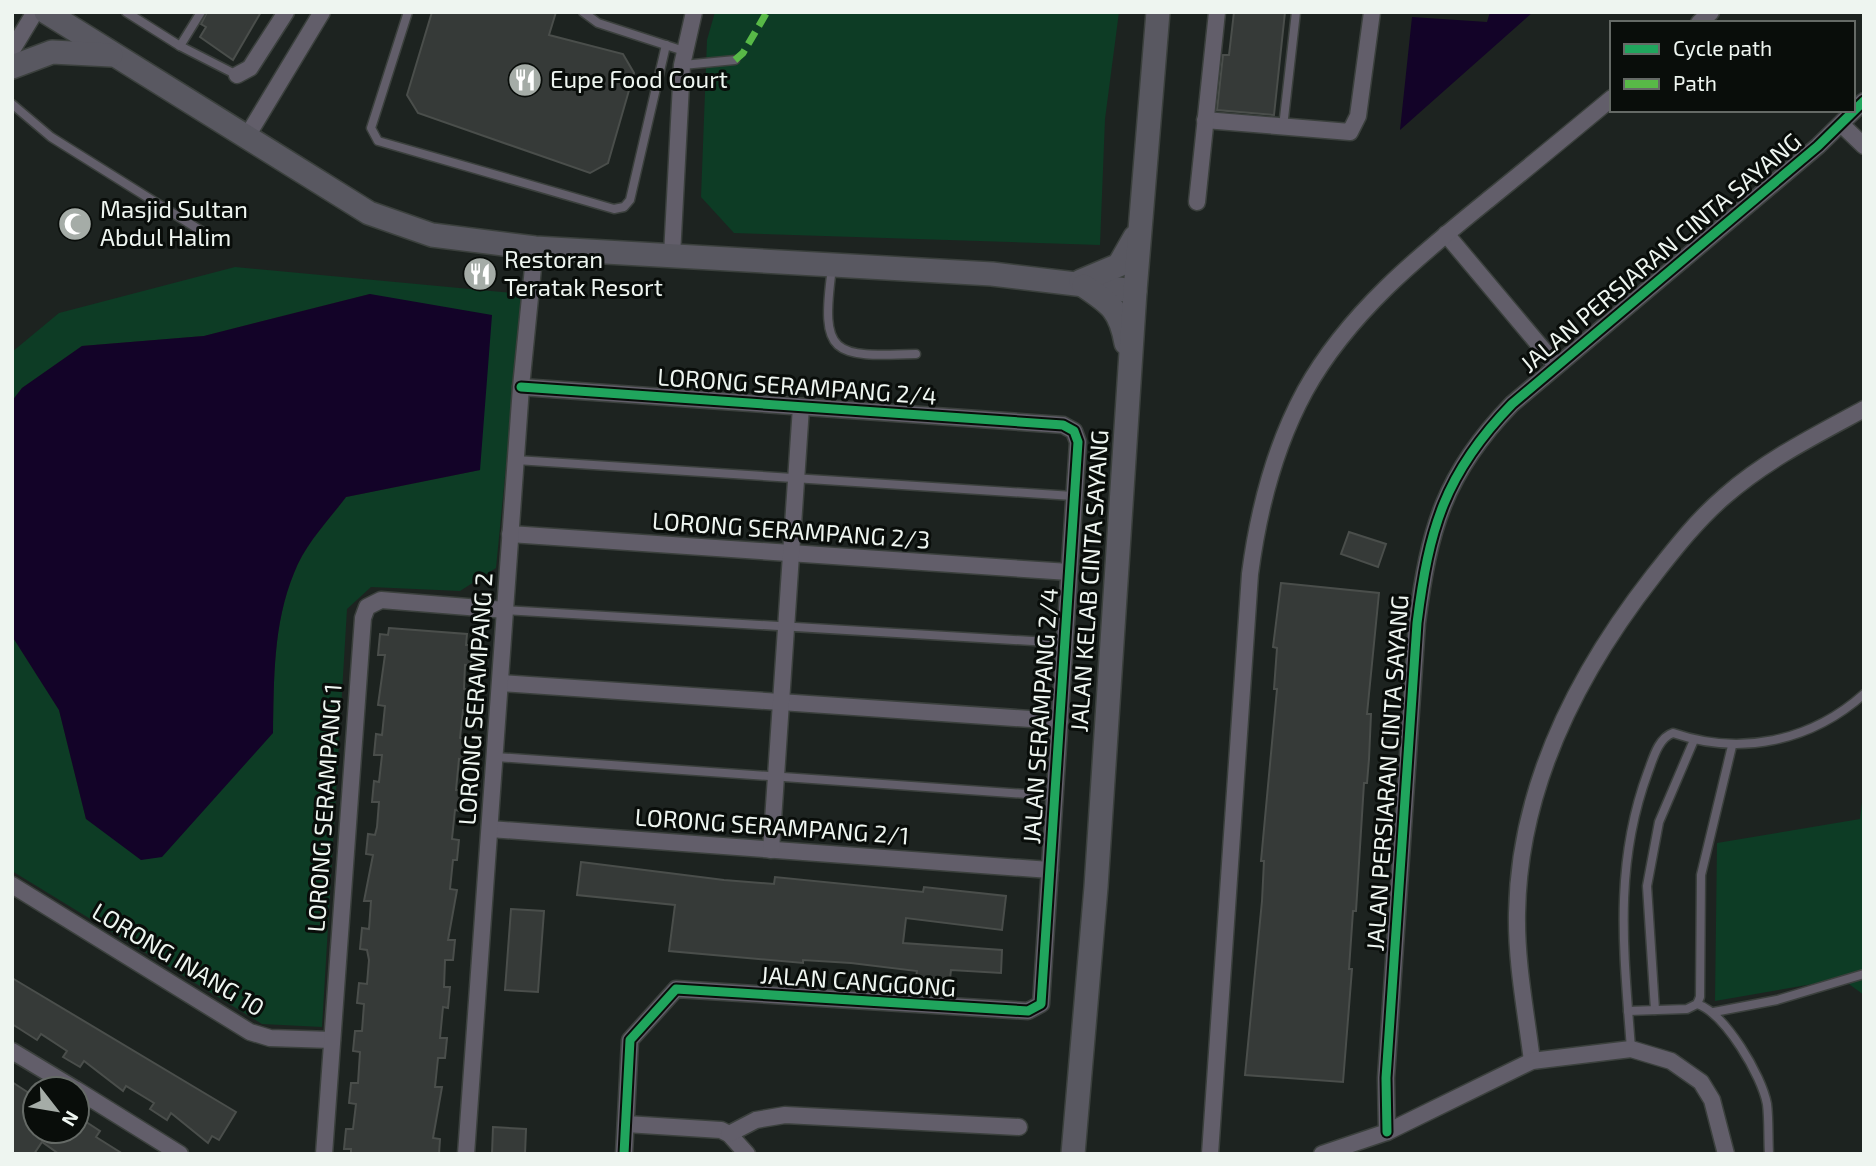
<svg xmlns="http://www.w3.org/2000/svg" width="1876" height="1166" viewBox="0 0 1876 1166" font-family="'Exo 2',sans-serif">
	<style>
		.green { fill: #0d3c25 }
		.water { fill: #130328 }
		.building { fill: #363a38; stroke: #4a4e4b; stroke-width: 2 }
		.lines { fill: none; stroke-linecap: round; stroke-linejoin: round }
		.lane-casing { stroke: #3b403d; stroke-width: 11 }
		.street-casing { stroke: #3b403d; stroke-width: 19 }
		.secondary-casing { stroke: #3b403d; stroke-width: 26 }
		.lane { stroke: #625e6a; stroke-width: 8 }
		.street { stroke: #625e6a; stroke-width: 16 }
		.secondary { stroke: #595861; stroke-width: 23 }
		.quiet { stroke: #58b947; stroke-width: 7; stroke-dasharray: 14 7; stroke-linecap: butt }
		.cycleway-casing { stroke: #090d0a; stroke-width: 13 }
		.cycleway { stroke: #20a55d; stroke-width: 9 }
		.labels { text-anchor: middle; stroke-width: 6; stroke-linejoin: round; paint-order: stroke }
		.poi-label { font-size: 24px; fill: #eef5f0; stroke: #090d0a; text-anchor: start }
		.street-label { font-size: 24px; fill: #eef5f0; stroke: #090d0a }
	</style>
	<rect width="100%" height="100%" fill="#1d2320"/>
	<g class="green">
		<path d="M715,12H1119L1105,119L1100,245L734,233L701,197L707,40Z"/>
		<path d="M235,267L523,294L496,568L460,591L371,587L347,609L322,1027L262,1024L12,871V636L59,710L86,819L273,733C274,679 273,624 294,573C305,544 328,521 346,497L480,470L370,294L204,336L82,346L22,388L12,401V352L59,313Z"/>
		<path d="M1864,785V995L1842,979L1715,1001L1717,843L1860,819Z"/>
	</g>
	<g class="water">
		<path d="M1490,12H1533L1400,130L1412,17L1487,22Z"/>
		<path d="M370,294L492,315L480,470L346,497C328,521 305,544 294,573C273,624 274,679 273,733L162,857L141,860L86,819L59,710L12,636V401L22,388L82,346L204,336Z"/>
	</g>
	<g class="building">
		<path d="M207,12H261L233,60L200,37L206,27L201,24Z"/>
		<path d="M432,12H556L549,35L623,54L634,73L608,163L590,173L418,113L407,95Z"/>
		<path d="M1234,12H1285L1274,115L1217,110L1223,55H1229Z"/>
		<path d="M1349,532L1386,544L1378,567L1341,554Z"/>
		<path d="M1281,583L1379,593L1367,714H1371L1369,759L1367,783H1364L1356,911H1353L1349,969H1352L1343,1082L1245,1075L1262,901L1264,861H1261L1277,689H1274L1277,648L1273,647Z"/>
		<path d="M389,628L467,634L466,645H473L471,666L465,665L464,689L470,690L469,710H463L460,738L467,739L465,760L459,759L456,790H463L461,811L455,810L452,839L459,840L457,860H453L450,889L457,890L448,940H455L453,960H445L444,987H450L448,1008L443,1007L440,1038H447L445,1058H438L435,1087H442L433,1138L440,1139L439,1154H351V1149H344L346,1129H353L356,1104L349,1103L351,1083H358L360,1052L353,1051L355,1031H362L364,1004L357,1003L359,983L367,984L369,960L367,950L360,949L362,928L369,929L371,901H364L373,855L366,854L368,834L375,835L377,827L379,802H372L374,781L379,782L382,755H374L376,734L382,735L385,706L378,705L385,655H378L380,634L388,635Z"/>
		<path d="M581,862L724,880L774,884L775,877L923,892L924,887L1006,896L1002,930L906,918L903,943L1002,950L1001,973L951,970L950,979L916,977L917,971L851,963L803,960V963L669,951L675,905L577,895Z"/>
		<path d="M511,909L544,911L538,992L505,990Z"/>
		<path d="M12,978L236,1112L219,1140L212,1136L208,1143L171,1113L167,1120L150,1109L154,1103L126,1086L123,1091L84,1061L80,1067L63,1057L67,1051L41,1034L37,1040L12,1024Z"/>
		<path d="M12,1082L35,1097V1131H77L83,1120L100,1131L96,1137L123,1154H59L42,1142L34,1154H12Z"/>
		<path d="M493,1127L526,1129L525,1154H492Z"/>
	</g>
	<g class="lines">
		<g class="lane-casing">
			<g id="lane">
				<path d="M126,12L180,46L237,75"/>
				<path d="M408,12L371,128L378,141L614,209L624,207L630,200L666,45"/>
				<path d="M583,12L598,23L684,51"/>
				<path d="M180,46L201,12"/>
				<path d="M683,65L735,60"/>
				<path d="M12,104L51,137L203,232"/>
				<path d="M1283,127L1296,12"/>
				<path d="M832,268C820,356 832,357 916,354"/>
				<path d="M516,460L1073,496"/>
				<path d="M505,610L1066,643"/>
				<path d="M496,757L1055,796"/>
				<path d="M1697,1004C1725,1013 1762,1076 1767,1104C1769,1120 1768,1138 1769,1154"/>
				<path d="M1655,1010L1647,886L1659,822L1694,740"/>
				<path d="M1628,1011L1687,1009L1697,1004L1700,997L1701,875L1732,746"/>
				<path d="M1714,1012L1777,1000L1864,974"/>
				<path d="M1631,1049C1624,953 1613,866 1648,772C1653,759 1658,738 1673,733C1740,756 1810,742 1864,694"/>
			</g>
		</g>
		<g class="street-casing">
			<g id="street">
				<path d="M1699,23L1711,12"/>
				<path d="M12,50L35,12"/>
				<path d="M237,75L250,68L286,12"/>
				<path d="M1205,120L1350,132L1358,116L1372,12"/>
				<path d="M1841,124L1864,146"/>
				<path d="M246,138L322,12"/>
				<path d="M1197,202L1217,12"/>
				<path d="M1446,234L1556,365"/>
				<path d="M672,255L682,65L694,12"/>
				<path d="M521,387L1063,425L1074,431L1078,442L1041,1004L1028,1011L676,989L630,1040L624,1154"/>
				<path d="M510,534L1069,572"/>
				<path d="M501,683L1060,721"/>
				<path d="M490,829L1050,870"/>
				<path d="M771,850L801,407"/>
				<path d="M12,885L250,1032L270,1038L332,1040"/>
				<path d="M12,1051L75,1089"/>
				<path d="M1532,1061C1526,1012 1516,963 1517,913C1519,787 1578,672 1654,575C1676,547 1698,519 1725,496C1766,460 1816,435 1864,409"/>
				<path d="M77,1090L180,1154"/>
				<path d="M626,1124L721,1130L729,1134L747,1154"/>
				<path d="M1387,1132L1386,1078L1417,623C1429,529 1444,474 1512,404L1818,146L1864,101"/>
				<path d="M729,1134L756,1120L785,1115L1019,1127"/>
				<path d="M324,1154L363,618L367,607L381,600L505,610"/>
				<path d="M466,1154L521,387L535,248"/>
				<path d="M1210,1154L1250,574C1258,513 1275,446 1305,391C1348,313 1420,255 1488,200C1530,166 1571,132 1612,98"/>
				<path d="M1322,1154L1387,1132L1532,1061L1631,1049L1671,1061L1701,1082L1712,1100L1726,1154"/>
			</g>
		</g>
		<g class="secondary-casing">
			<g id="secondary">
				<path d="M46,12L369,213L432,235L535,248L992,274L1135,291"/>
				<path d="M12,67L52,52L111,55"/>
				<path d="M1081,281L1119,265L1135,237"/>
				<path d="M1084,286C1111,304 1120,310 1126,343"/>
				<path d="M1073,1154L1096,887L1135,291L1158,12"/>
			</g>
		</g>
		<use href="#lane" class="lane"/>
		<use href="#street" class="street"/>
		<use href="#secondary" class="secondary"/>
		<path class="quiet" d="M735,60L743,53L767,12"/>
		<g class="cycleway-casing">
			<g id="cycleway">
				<path d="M521,387L1063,425L1074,431L1078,442L1041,1004L1028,1011L676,989L630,1040L624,1154"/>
				<path d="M1387,1132L1386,1078L1417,623C1429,529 1444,474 1512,404L1818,146L1864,101"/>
			</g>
		</g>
		<use href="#cycleway" class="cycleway"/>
	</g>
	<defs>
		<g id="restaurant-disc" transform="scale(1.75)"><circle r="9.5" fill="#a5aca7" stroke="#090d0a"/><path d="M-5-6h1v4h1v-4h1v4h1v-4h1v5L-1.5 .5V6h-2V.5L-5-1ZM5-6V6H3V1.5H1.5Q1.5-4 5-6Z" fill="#fff"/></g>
		<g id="mosque-disc" transform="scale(1.75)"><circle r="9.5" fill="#a5aca7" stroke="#090d0a"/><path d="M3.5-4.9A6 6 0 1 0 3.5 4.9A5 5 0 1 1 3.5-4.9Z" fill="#fff"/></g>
	</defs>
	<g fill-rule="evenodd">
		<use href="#restaurant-disc" x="525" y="80"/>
		<use href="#mosque-disc" x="75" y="224"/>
		<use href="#restaurant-disc" x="480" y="274"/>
	</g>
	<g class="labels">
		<g class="poi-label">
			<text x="550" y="88">Eupe Food Court</text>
			<text x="100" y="218">Masjid Sultan<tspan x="100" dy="28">Abdul Halim</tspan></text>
			<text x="504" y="268">Restoran<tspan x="504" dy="28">Teratak Resort</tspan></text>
		</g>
		<g class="street-label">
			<text transform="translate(1661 253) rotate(-40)" y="8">JALAN PERSIARAN CINTA SAYANG</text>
			<text transform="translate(797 387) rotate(4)" y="8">LORONG SERAMPANG 2/4</text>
			<text transform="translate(791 531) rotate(4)" y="8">LORONG SERAMPANG 2/3</text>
			<text transform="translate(1090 581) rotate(-86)" y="8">JALAN KELAB CINTA SAYANG</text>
			<text transform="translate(476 699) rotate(-86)" y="8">LORONG SERAMPANG 2</text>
			<text transform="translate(1041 716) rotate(-86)" y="8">JALAN SERAMPANG 2/4</text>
			<text transform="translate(1388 773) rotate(-86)" y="8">JALAN PERSIARAN CINTA SAYANG</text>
			<text transform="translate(325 808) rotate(-86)" y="8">LORONG SERAMPANG 1</text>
			<text transform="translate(772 827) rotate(4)" y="8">LORONG SERAMPANG 2/1</text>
			<text transform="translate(178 960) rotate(31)" y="8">LORONG INANG 10</text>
			<text transform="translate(858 982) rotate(4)" y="8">JALAN CANGGONG</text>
		</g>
	</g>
	<rect width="1876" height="1166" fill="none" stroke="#eef5f0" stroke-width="28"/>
	<rect x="1610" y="21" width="245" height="91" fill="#090d0a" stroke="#656a66" stroke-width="2"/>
	<rect x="1624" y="44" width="35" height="10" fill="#20a55d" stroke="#656a66" stroke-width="2"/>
	<text x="1673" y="56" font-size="21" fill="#eef5f0">Cycle path</text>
	<rect x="1624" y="79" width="35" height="10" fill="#58b947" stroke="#656a66" stroke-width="2"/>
	<text x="1673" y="91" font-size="21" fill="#eef5f0">Path</text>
	<g transform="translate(56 1110) rotate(121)"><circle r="33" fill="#090d0a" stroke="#656a66" stroke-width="2"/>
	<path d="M0-5L12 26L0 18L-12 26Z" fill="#a5aca7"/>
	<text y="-10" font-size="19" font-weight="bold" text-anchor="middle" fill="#eef5f0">N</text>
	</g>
</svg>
